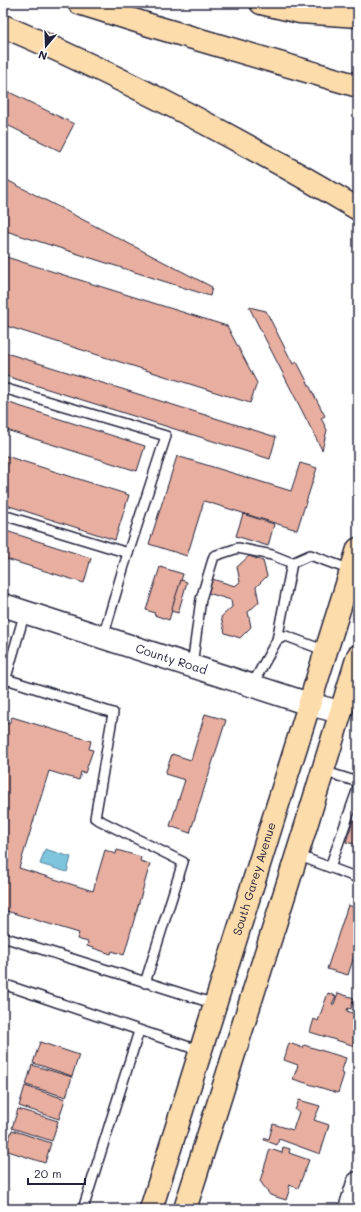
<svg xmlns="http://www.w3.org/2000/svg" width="361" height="1212" viewBox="0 0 361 1212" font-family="Mali,sans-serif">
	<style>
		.water { fill: #7cc5dd; stroke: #58849c }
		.building { fill: #e8afa0; stroke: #22223b }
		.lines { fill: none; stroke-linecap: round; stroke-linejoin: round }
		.service-casing { stroke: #22223b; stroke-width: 12 }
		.tertiary-casing { stroke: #22223b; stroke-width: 25 }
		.primary-casing { stroke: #22223b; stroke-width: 25 }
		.motorway-casing { stroke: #22223b; stroke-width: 25 }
		.service { stroke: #fff; stroke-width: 9 }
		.tertiary { stroke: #fff; stroke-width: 22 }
		.primary { stroke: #fddcac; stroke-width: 22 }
		.motorway { stroke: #fddcac; stroke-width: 22 }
		.labels { text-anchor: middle; stroke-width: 4; stroke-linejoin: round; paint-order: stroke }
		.street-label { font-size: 12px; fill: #22223b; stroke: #fff }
	</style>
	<rect width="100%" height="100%" fill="#fff"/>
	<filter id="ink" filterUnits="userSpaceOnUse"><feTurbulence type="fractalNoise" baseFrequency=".025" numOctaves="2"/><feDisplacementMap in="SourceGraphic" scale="8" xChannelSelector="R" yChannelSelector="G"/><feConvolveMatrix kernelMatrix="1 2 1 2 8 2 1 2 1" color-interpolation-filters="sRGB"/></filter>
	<g filter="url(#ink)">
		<path class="water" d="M45,849L71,857L67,872L40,864Z"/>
		<g class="building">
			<path d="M9,92L74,124L60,151L3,123V104Z"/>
			<path d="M3,178L212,287L210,296L3,230Z"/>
			<path d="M3,256L227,326L257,383L250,403L3,325Z"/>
			<path d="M249,307L266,311L293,364L297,362L325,416L321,418L327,430L322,450Z"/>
			<path d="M3,352L276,437L270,459L3,375Z"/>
			<path d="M3,401L145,446L137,471L3,429Z"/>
			<path d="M3,455L129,495L115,540L3,504Z"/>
			<path d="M177,456L291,491L300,463L317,468L297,530L204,501L187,556L149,544Z"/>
			<path d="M243,514L274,524L268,546L236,536Z"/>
			<path d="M3,530L91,558L84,583L3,558Z"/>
			<path d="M249,556L263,561L267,576L256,587L259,602L248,612L251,627L240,638L225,633L221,617L232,607L231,600L208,593L212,579L235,586L240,582L237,567Z"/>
			<path d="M160,567L183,574L169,620L154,615L155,613L146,610Z"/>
			<path d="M181,580L187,582L178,613L171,611Z"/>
			<path d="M205,714L226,720L190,833L170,826L185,780L165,774L172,754L191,760Z"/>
			<path d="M12,717L91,741L89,749L93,750L85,773L81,772L79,780L49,771L19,868L93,891L105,850L116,854L117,850L141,857L140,861L150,864L124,955L112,951L111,954L87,946L88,942L77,939L79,933L3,910V771L7,757L3,756V733L6,723L9,724Z"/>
			<path d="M353,820L358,821V845L346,842Z"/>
			<path d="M348,905L358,909V944L348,975L327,969Z"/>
			<path d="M328,993L336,996L332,1004H334L338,993L354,998L351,1009L348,1008L347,1011L358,1015V1036L355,1046L310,1032L314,1019L318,1021Z"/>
			<path d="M40,1042L79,1055L72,1076L33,1063Z"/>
			<path d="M289,1043L303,1048L304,1045L346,1058L341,1073L344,1074L338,1093L293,1079L298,1065L284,1060Z"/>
			<path d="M32,1065L72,1077L66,1097L26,1085Z"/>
			<path d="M25,1086L65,1099L59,1119L19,1106Z"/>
			<path d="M299,1100L320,1106L314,1120L329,1125L320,1154L279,1139L277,1145L264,1140L265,1138L269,1139L273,1124L293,1130L299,1112L295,1110Z"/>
			<path d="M18,1109L58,1121L52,1141L12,1128Z"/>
			<path d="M12,1130L51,1143L45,1163L5,1150Z"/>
			<path d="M283,1147L290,1149L289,1153L309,1160L298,1188L289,1185L288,1188H290L286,1200L270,1195L260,1181L270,1149L282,1153Z"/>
		</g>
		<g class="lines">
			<g class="service-casing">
				<g id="service">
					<path d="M3,388L166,436L123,569L103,637"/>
					<path d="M3,515L128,553"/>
					<path d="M277,640L292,563L310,555L351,570"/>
					<path d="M192,666L201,599L214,556L238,548L272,555L292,563"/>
					<path d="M6,679L113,713L95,818L183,862L145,983"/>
					<path d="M252,685L277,640L286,636L326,651"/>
					<path d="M3,688L25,612"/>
					<path d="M323,771L358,782"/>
					<path d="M297,855L358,878"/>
					<path d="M330,867L358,788"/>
					<path d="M3,937L215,1004"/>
					<path d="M3,984L201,1051"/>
					<path d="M83,1209L139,1031"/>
				</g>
			</g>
			<g class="tertiary-casing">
				<g id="tertiary">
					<path id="s1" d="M3,605L309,704L340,712"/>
					<path d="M350,1209L358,1183"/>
				</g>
			</g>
			<g class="primary-casing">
				<g id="primary">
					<path id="s2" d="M151,1209L358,549"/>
					<path d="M185,1209L305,829L358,656"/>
				</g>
			</g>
			<g class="motorway-casing">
				<g id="motorway">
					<path d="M79,3L159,28L358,86"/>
					<path d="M261,3L300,12L358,16"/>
					<path d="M3,26C126,78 243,141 358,209"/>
				</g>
			</g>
			<use href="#service" class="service"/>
			<use href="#tertiary" class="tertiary"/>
			<use href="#primary" class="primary"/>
			<use href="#motorway" class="motorway"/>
		</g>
	</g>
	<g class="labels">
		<g class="street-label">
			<text dy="4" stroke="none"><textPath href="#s1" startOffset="177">County Road</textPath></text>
			<text dy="4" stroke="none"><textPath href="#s2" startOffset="346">South Garey Avenue</textPath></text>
		</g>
	</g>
	<rect width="361" height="1212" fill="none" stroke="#fff" stroke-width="16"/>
	<rect x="8" y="8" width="345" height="1196" fill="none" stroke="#22223b" stroke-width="1.5" filter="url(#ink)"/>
	<g transform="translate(46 46) rotate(199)" stroke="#ffffff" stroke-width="3" paint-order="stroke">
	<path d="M0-3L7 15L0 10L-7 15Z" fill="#22223b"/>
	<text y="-6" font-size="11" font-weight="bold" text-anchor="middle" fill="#22223b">N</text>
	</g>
	<path d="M28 1178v6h57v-6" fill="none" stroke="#22223b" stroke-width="2"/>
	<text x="34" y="1178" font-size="12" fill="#22223b" stroke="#ffffff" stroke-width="3" paint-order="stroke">20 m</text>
</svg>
